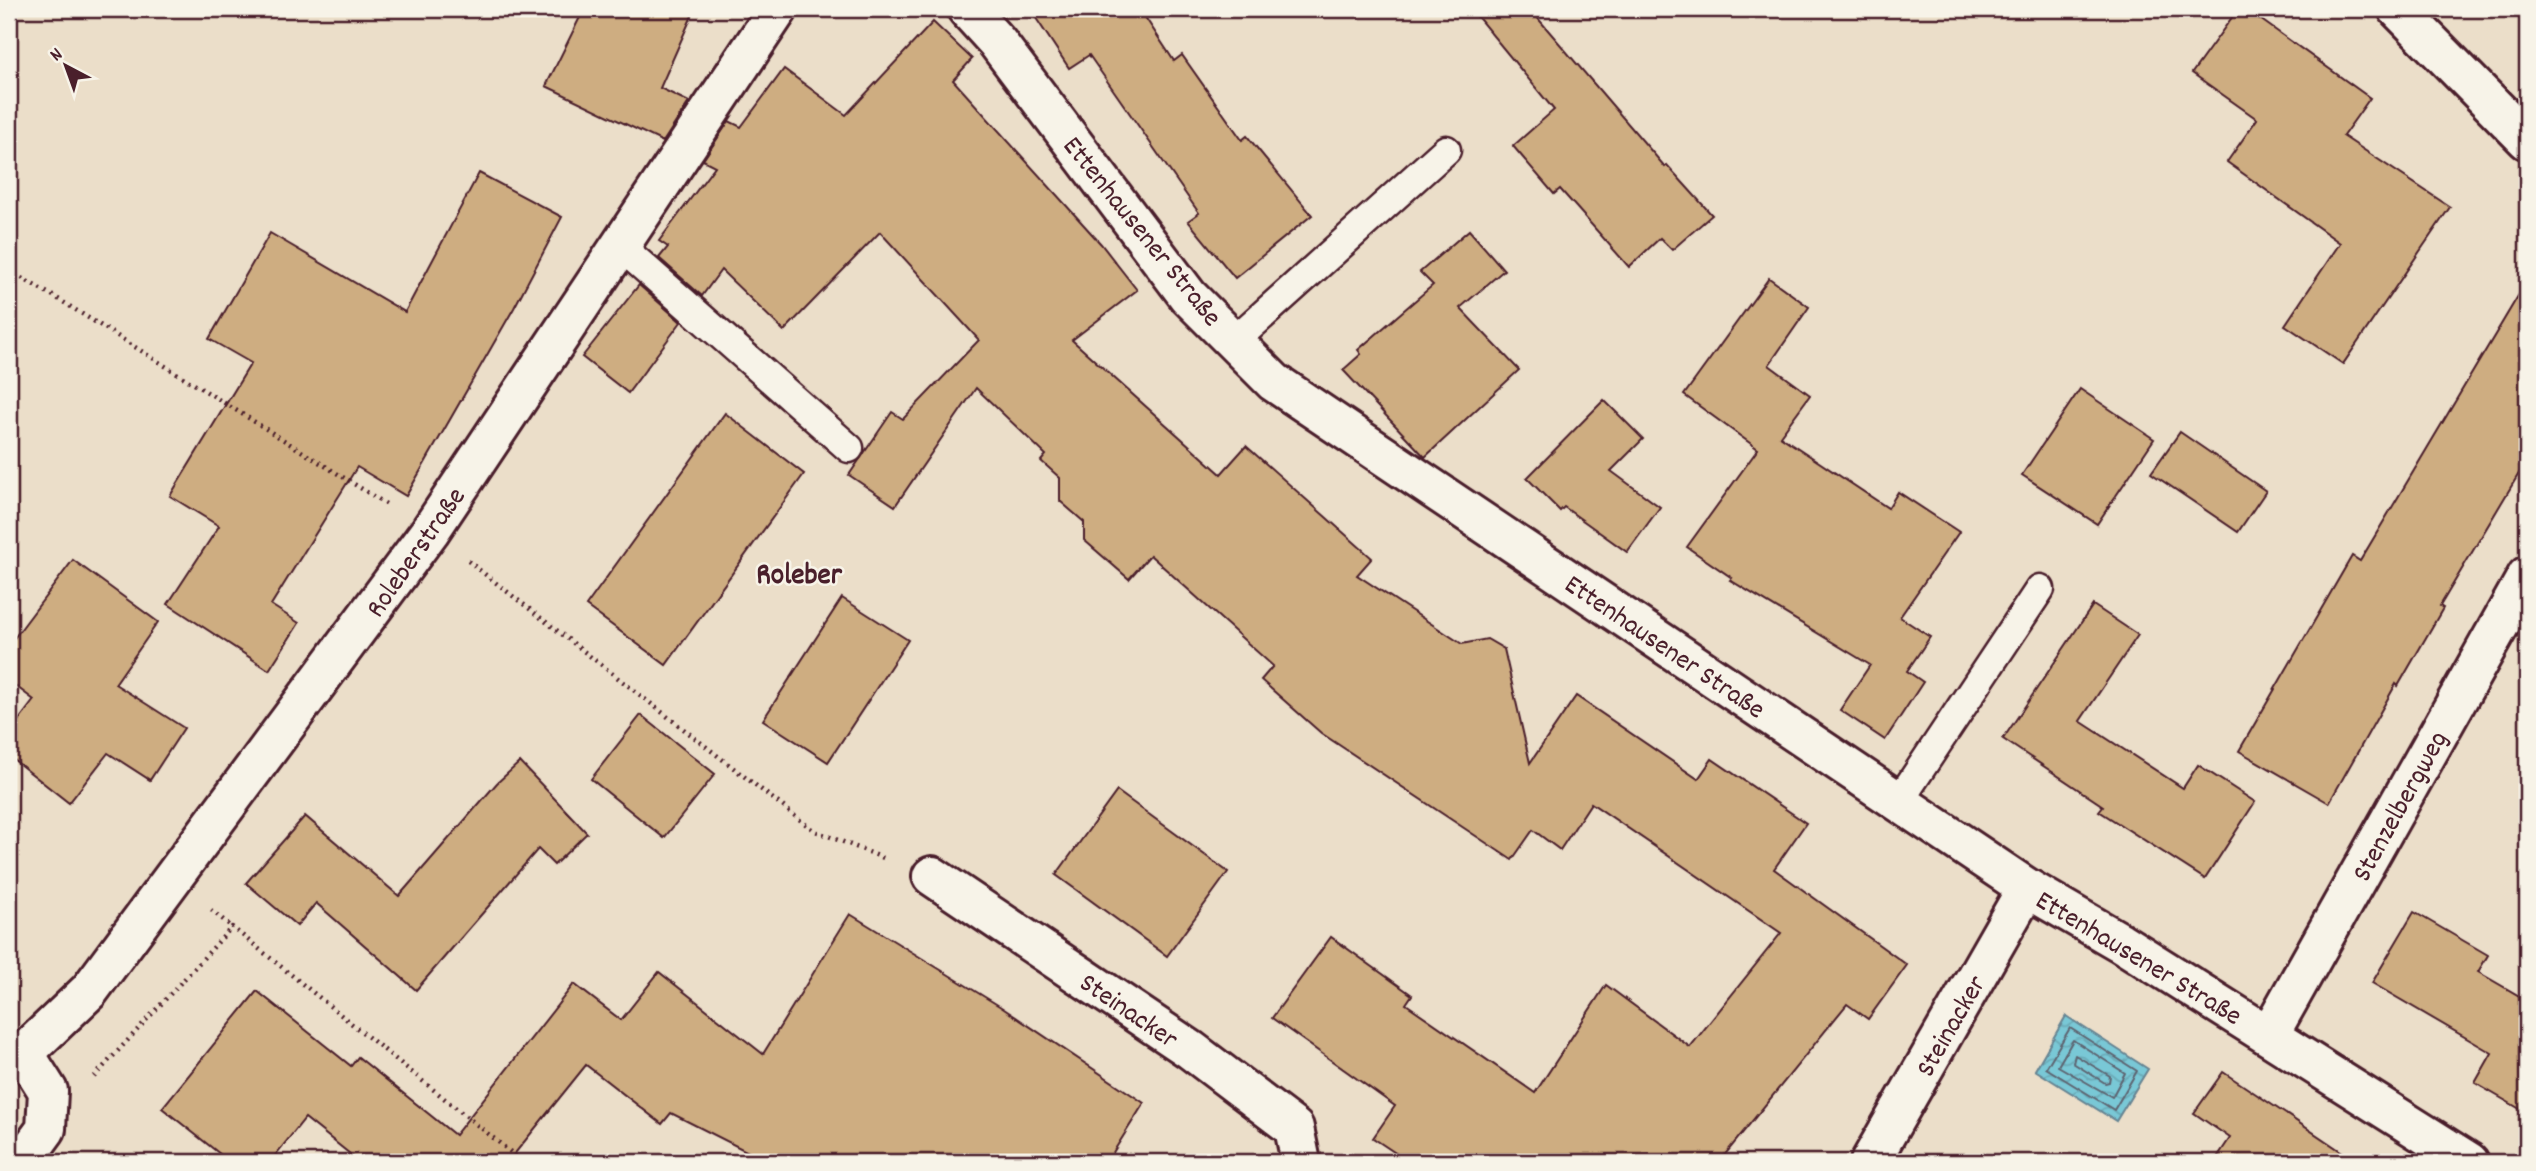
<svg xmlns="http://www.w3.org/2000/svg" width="2536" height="1171" viewBox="0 0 2536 1171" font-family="Dekko,sans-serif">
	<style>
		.water { fill: url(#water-waves); stroke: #668492; stroke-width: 2 }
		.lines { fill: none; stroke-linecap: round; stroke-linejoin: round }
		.shore { stroke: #5d636f; stroke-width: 2 }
		.building { fill: #cead81; stroke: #4a1f2b; stroke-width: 2 }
		.lane-casing { stroke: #4a1f2b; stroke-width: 33 }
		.street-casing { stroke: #4a1f2b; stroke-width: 44 }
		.secondary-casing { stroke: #4a1f2b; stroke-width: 44 }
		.path { stroke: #4a1f2b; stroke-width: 4.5; stroke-dasharray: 2 5; stroke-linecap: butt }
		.lane { stroke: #f7f3e8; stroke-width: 28 }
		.street { stroke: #f7f3e8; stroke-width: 38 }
		.secondary { stroke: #f7f3e8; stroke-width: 38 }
		.labels { text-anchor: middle; stroke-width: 5; stroke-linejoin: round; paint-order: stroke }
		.street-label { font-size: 28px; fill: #4a1f2b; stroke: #f7f3e8 }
		.neighbourhood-label { font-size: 30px; font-weight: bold; fill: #4a1f2b; stroke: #f7f3e8 }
	</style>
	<defs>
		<pattern id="water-waves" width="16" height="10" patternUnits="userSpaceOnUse" patternTransform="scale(1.75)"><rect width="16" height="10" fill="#79c8d6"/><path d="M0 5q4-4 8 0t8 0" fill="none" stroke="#6aabb8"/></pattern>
	</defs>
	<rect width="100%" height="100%" fill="#ebdec9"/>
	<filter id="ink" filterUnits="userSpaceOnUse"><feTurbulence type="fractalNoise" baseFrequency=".0143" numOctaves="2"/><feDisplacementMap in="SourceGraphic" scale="14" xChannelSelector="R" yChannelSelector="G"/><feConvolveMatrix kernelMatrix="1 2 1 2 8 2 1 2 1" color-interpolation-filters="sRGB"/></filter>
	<g filter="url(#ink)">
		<path class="water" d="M2066,1016L2148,1069L2116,1121L2035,1070Z"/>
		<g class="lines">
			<g class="shore">
				<path d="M2070,1028L2137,1071L2114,1110L2046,1068Z"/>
				<path d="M2073,1040L2125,1073L2112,1097L2058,1066Z"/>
				<path d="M2075,1055L2110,1076L2109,1082L2105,1083L2073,1063Z"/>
			</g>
		</g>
		<g class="building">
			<path d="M584,9H695L660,88L689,102L663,142L546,86Z"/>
			<path d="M1030,9H1157L1145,17L1174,61L1182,55L1242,140L1247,136L1312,215L1235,278L1188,221L1199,213L1089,55L1069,68Z"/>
			<path d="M1471,9H1530L1665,167L1667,165L1712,215L1672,250L1660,238L1629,267L1560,189L1554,194L1513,146L1554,110Z"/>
			<path d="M2238,9H2246L2370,98L2343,136L2450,207L2343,364L2285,325L2340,243L2227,162L2257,119L2192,73Z"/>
			<path d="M933,22L972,59L953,80L1101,244L1137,290L1072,340L1221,474L1246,446L1372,558L1357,575L1462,644L1487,639L1504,649L1530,763L1576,696L1698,779L1712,759L1806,823L1774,869L1907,965L1868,1019L1847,1004L1719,1162H1409L1373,1138L1395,1106L1272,1018L1331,937L1412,995L1406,1004L1535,1093L1606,985L1690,1047L1781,933L1591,803L1560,850L1533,830L1512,860L1321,733L1261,680L1273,666L1150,555L1129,579L1084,540V522L1060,501V478L1041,461L1046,455L976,388L895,506L849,475L892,412L903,419L979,340L880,232L784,331L721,270L702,296L659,258L668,247L659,241L715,166L703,160L729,121L741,127L784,69L846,115Z"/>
			<path d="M479,173L562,217L514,308L406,496L357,467L271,605L299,623L269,670L168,604L219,526L170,496L251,363L209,339L270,233L405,312Z"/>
			<path d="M1469,230L1504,270L1460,308L1519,370L1425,457L1343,370L1361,354L1358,350L1433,285L1420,272Z"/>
			<path d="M1769,278L1809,307L1769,365L1810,395L1780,436L1888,508L1898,492L1959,532L1900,617L1930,637L1907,671L1923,682L1885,740L1840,710L1870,665L1730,580L1732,578L1687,547L1758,449L1684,395Z"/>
			<path d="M2527,281V460L2440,606L2443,608L2398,686L2396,684L2329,803L2239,751L2352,556L2360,561Z"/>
			<path d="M639,285L681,322L628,393L582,357Z"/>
			<path d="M2080,389L2154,439L2097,524L2022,475Z"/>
			<path d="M1604,400L1643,439L1611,471L1660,507L1627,552L1564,507L1560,511L1527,478Z"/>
			<path d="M725,413L804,474L666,665L586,606Z"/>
			<path d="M2180,432L2266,491L2238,532L2151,473Z"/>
			<path d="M73,560L158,622L115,684L184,728L150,780L108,753L69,803L9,756V733L34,700L9,681V645Z"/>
			<path d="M842,598L908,640L828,762L763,720Z"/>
			<path d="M2093,605L2138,635L2080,721L2183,788L2198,765L2255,802L2205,879L2099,811L2103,806L2003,739Z"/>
			<path d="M641,715L715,774L664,838L591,779Z"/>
			<path d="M520,762L587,833L554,865L538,849L416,990L316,903L297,926L246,883L305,816L399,896L497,783Z"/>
			<path d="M1117,791L1228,872L1167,956L1056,875Z"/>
			<path d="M2414,912L2488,955L2478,972L2523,998L2527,990V1113L2475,1083L2492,1053L2372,983Z"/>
			<path d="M850,914L1001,1007L1144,1103L1107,1162H768L671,1113L662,1124L586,1065L508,1162H360L305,1118L270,1162H230L162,1108L257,991L351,1066L358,1057L455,1135L574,984L621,1020L659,972L763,1054Z"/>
			<path d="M2223,1072L2259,1096L2357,1162H2214L2230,1138L2194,1113Z"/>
		</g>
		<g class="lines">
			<g class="lane-casing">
				<g id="lane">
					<path d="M620,246L849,448"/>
					<path d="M1234,341L1446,150"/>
					<path d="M1899,801L2040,589"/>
				</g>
			</g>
			<g class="street-casing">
				<g id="street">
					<path d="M967,9L997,42L1188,296L1274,382L2027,888L2120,942L2469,1162"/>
					<path d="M2398,9L2527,140"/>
					<path d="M932,876L1191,1050L1294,1128L1301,1162"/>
					<path d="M2269,1035L2527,576"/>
					<path d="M22,1162L46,1129L48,1091L24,1053"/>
					<path d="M1870,1162L2027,888"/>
				</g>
			</g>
			<g class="secondary-casing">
				<path id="secondary" d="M9,1061L24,1053L89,991L430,531L778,9"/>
			</g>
			<g class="path">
				<path d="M9,271L55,297L386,504"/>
				<path d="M468,561L813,830L886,859"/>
				<path d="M211,910L232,927"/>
				<path d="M94,1077L232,927L523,1162"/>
			</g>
			<use href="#lane" class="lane"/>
			<use href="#street" class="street"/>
			<use href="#secondary" class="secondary"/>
		</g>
	</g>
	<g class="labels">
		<g class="street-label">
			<text transform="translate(1144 230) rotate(51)" y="10">Ettenhausener Straße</text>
			<text transform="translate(414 551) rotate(-55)" y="10">Roleberstraße</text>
			<text transform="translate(1666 645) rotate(34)" y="10">Ettenhausener Straße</text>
			<text transform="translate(2398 805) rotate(-61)" y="10">Stenzelbergweg</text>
			<text transform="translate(2140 956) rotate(31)" y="10">Ettenhausener Straße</text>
			<text transform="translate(1130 1009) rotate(34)" y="10">Steinacker</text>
			<text transform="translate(1949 1025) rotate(-60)" y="10">Steinacker</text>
		</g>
		<g class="neighbourhood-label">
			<text x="799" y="583">Roleber</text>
		</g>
	</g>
	<rect width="2536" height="1171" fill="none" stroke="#f7f3e8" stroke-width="35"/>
	<rect x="18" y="18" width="2501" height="1136" fill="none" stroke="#4a1f2b" stroke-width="2.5" filter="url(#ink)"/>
	<g transform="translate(66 66) rotate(319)" stroke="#f7f3e8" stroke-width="5" paint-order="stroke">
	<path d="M0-5L12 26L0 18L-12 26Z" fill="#4a1f2b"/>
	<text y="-10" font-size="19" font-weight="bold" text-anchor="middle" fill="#4a1f2b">N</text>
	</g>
</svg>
